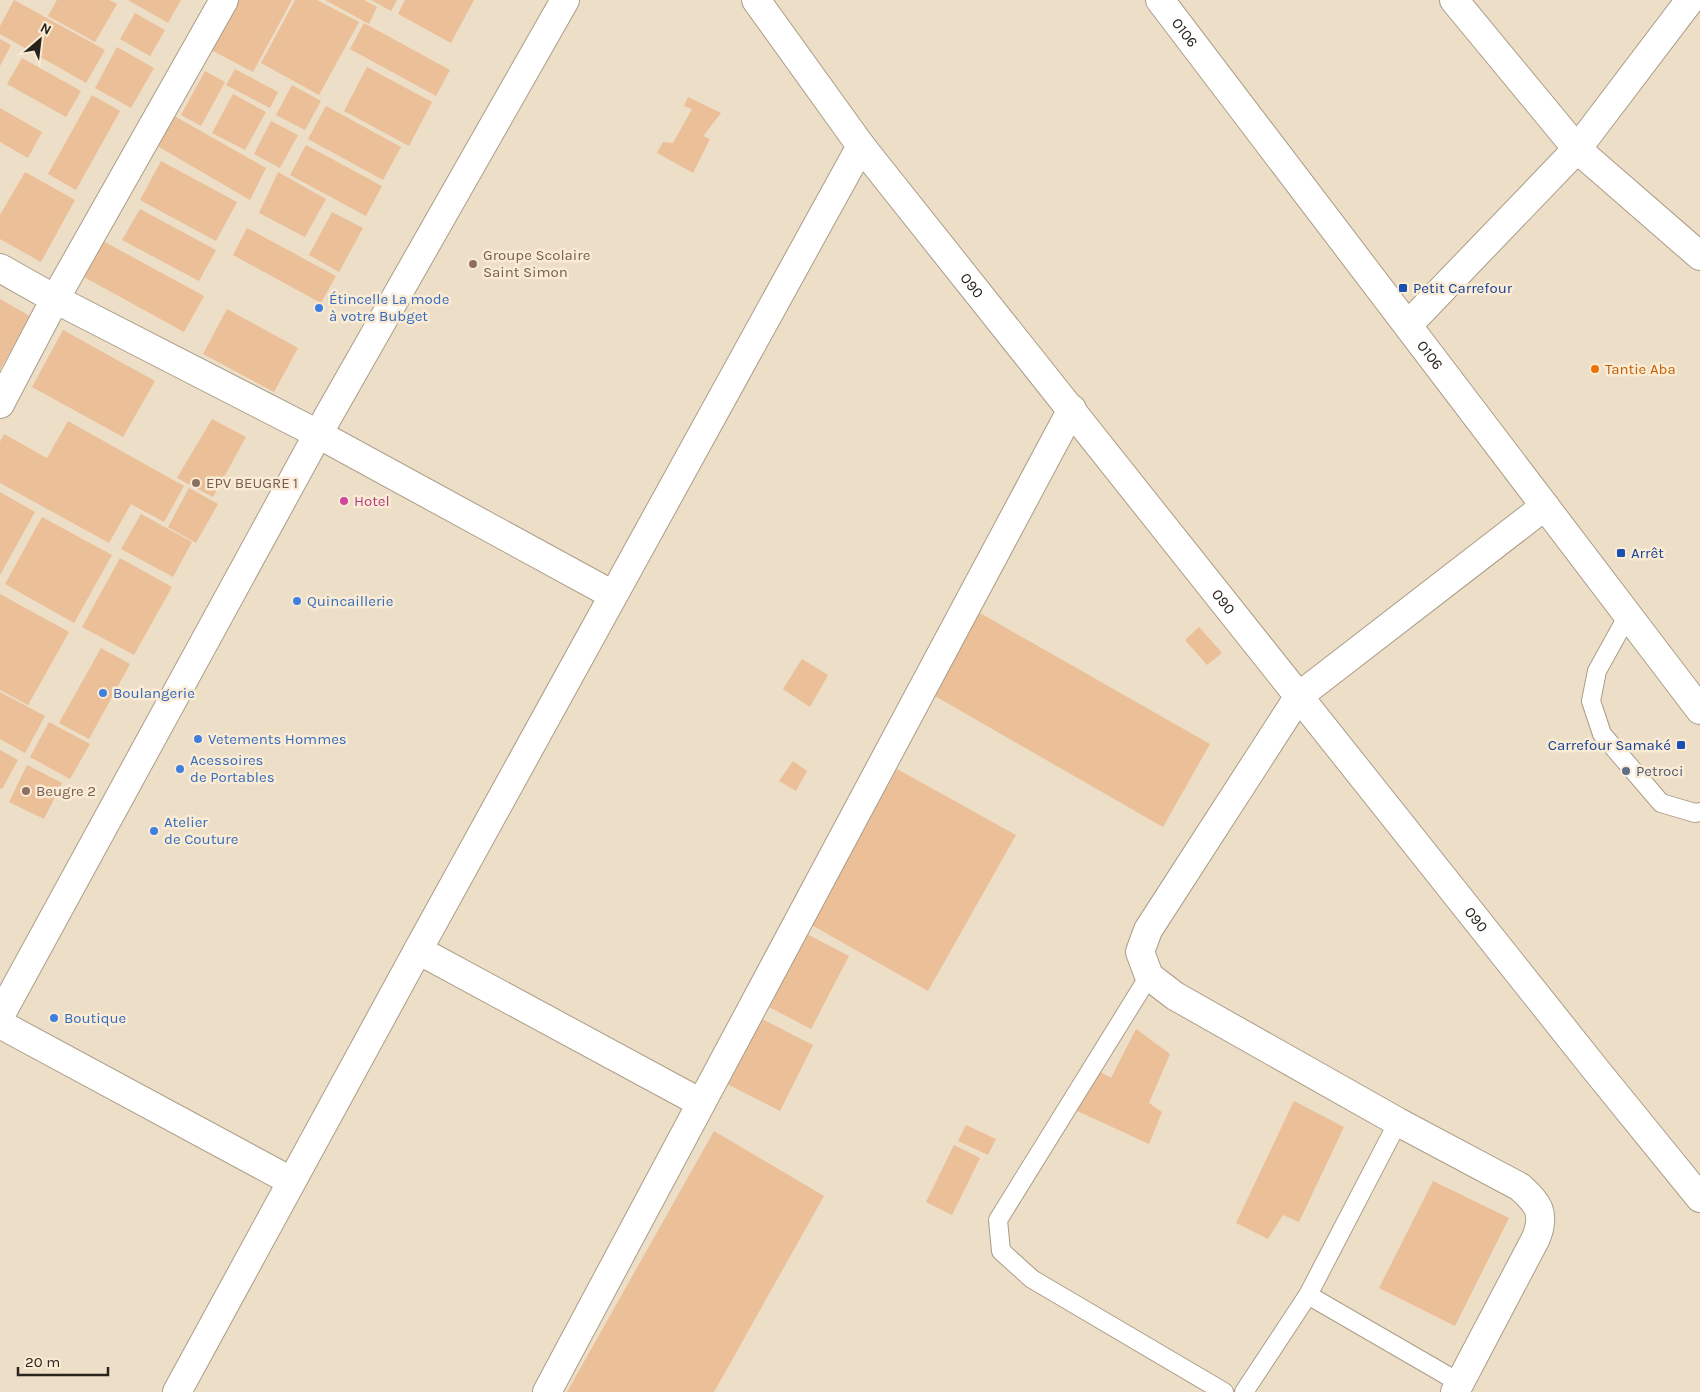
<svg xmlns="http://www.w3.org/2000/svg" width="1700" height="1392" viewBox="0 0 1700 1392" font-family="Karla,sans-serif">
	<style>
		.building { fill: #ebbf98 }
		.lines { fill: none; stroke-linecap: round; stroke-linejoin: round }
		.lane-casing { stroke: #ab9d87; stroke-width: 20 }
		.street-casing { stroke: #ab9d87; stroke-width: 30 }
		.secondary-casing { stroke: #ab9d87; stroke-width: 30 }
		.lane { stroke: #fff; stroke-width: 18 }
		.street { stroke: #fff; stroke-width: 28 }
		.secondary { stroke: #fff; stroke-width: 28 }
		.education-dot { fill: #8d6e63; stroke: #faebd4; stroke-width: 2 }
		.transit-dot { fill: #1a4fb4; stroke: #faebd4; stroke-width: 2 }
		.shop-dot { fill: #3f7fe0; stroke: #faebd4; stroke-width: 2 }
		.food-dot { fill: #e8710a; stroke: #faebd4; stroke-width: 2 }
		.hotel-dot { fill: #d1479c; stroke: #faebd4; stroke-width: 2 }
		.service-dot { fill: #5c6f8a; stroke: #faebd4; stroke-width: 2 }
		.labels { text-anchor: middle; stroke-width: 5; stroke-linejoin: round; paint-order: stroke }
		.street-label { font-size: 15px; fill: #29241b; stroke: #faebd4 }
		.education-label { font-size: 15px; fill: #785e54; stroke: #faebd4; text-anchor: start }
		.transit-label { font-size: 15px; fill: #164399; stroke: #faebd4; text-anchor: start }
		.shop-label { font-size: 15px; fill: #366cbe; stroke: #faebd4; text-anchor: start }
		.food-label { font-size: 15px; fill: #c56008; stroke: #faebd4; text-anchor: start }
		.hotel-label { font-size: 15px; fill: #b23c85; stroke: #faebd4; text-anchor: start }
		.service-label { font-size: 15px; fill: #4e5e75; stroke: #faebd4; text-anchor: start }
	</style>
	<rect width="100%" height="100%" fill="#eddec7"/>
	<g class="building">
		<path d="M14,0L105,50L86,83L0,34V26Z"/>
		<path d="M57,0H109L117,4L95,42L48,16Z"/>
		<path d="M128,0H181L168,23Z"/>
		<path d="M238,0H292L253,72L211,50Z"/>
		<path d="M295,0H317L359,22L319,95L261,63Z"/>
		<path d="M325,0H364L377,7L369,24Z"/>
		<path d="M371,0H397L391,11Z"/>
		<path d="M405,0H474L451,43L398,14Z"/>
		<path d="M135,13L165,30L150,56L120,39Z"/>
		<path d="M364,23L450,70L436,96L350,49Z"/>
		<path d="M0,39L11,45L0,66Z"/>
		<path d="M117,47L154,68L131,108L95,88Z"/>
		<path d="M22,58L81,91L66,117L7,84Z"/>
		<path d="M367,67L432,102L409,146L344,111Z"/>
		<path d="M235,69L278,92L270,108L226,85Z"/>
		<path d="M205,71L225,82L201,126L181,115Z"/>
		<path d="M292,85L321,101L305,130L276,115Z"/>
		<path d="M233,94L266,112L245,150L212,133Z"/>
		<path d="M92,95L120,111L76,190L48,174Z"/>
		<path d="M688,97L721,113L703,136L710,139L693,173L657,153L663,142L673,143L692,109L684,106Z"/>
		<path d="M326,106L401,147L383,180L308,139Z"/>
		<path d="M0,108L42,132L28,158L0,142Z"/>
		<path d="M169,113L266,168L250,200L154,144Z"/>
		<path d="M271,121L298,135L280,168L254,154Z"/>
		<path d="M306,145L382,186L366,216L290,175Z"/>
		<path d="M161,161L237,202L216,241L140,200Z"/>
		<path d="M25,172L75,200L41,262L0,239V215Z"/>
		<path d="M278,172L326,199L305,237L259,213Z"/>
		<path d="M140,209L216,250L199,281L122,240Z"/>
		<path d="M332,212L363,228L339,272L309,255Z"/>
		<path d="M247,228L336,276L321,303L233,255Z"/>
		<path d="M103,241L204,296L184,332L84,277Z"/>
		<path d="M0,299L30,316L0,370Z"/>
		<path d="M227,309L298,348L274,392L203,354Z"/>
		<path d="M63,330L155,381L123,437L32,387Z"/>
		<path d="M212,419L246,437L213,497L177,478Z"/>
		<path d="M68,421L184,486L164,522L131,504L109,543L0,483V442L4,434L47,458Z"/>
		<path d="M189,488L218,504L196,543L168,527Z"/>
		<path d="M0,492L35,512L0,575Z"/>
		<path d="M141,514L192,542L173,577L121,549Z"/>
		<path d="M42,517L112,555L74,623L5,584Z"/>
		<path d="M120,558L172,587L134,655L82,627Z"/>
		<path d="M0,594L69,632L28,705L0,690Z"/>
		<path d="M980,613L1210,744L1163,827L933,695Z"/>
		<path d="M1199,627L1222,653L1207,665L1185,640Z"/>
		<path d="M101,648L130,664L89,739L59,723Z"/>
		<path d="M802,659L828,675L810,707L783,689Z"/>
		<path d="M0,692L45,716L25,753L0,739Z"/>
		<path d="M49,722L90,744L70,779L30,757Z"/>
		<path d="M0,750L18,760L2,789L0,788Z"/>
		<path d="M793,761L807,771L796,791L779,781Z"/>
		<path d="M27,765L62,783L44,819L9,802Z"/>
		<path d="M897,769L1016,835L928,991L810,924Z"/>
		<path d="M805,933L849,956L811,1029L767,1006Z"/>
		<path d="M758,1017L813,1045L780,1111L725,1083Z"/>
		<path d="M1136,1029L1170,1054L1149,1103L1162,1112L1149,1144L1075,1110L1099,1071L1111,1078Z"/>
		<path d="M1294,1101L1344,1127L1299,1222L1283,1215L1268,1239L1236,1223Z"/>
		<path d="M966,1125L996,1139L988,1155L958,1141Z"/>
		<path d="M714,1131L824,1196L714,1392H567Z"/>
		<path d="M954,1145L980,1158L952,1215L926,1202Z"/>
		<path d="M1433,1181L1509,1218L1455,1326L1379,1288Z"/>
	</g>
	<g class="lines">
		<g class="lane-casing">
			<g id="lane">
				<path d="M1628,615L1597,671L1591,701L1602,734L1661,803L1695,813L1700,812"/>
				<path d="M1149,976L998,1220L1001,1251L1032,1279L1224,1392"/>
				<path d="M1308,1295L1460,1383"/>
				<path d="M1244,1392L1308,1295L1398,1122"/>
			</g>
		</g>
		<g class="street-casing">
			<g id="street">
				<path id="s1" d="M756,0L861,146L1596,1070L1700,1198"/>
				<path d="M1454,0L1577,149L1700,256"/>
				<path d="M1408,325L1577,149L1690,0"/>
				<path d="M0,404L55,299L224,0"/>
				<path d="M318,434L613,595"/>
				<path d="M418,950L701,1103"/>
				<path d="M0,1024L291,1181"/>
				<path d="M177,1392L418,950L861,146"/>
				<path d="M547,1392L1072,409"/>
				<path d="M1455,1392L1536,1238C1546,1213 1538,1203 1520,1187L1398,1122L1175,996L1149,976L1140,952L1148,930L1299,696L1545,506"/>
			</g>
		</g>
		<g class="secondary-casing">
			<g id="secondary">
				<path id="s2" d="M1160,0L1700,710"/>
				<path d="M0,268L55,299L318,434"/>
				<path d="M0,1016L318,434L565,0"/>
			</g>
		</g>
		<use href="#lane" class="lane"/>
		<use href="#street" class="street"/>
		<use href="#secondary" class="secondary"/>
	</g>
	<g class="education-dot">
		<circle cx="473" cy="264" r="5"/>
		<circle cx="196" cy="483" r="5"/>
		<circle cx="26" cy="791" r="5"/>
	</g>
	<g class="transit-dot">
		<rect x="1398" y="283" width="10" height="10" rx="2.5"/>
		<rect x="1616" y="548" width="10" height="10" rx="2.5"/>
		<rect x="1676" y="740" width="10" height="10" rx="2.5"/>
	</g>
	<g class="shop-dot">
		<circle cx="319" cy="308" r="5"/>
		<circle cx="297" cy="601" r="5"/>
		<circle cx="103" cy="693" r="5"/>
		<circle cx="198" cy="739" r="5"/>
		<circle cx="180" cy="769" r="5"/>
		<circle cx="154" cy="831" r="5"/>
		<circle cx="54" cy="1018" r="5"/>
	</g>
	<circle class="food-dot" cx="1595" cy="369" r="5"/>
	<circle class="hotel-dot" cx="344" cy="501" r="5"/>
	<circle class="service-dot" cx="1626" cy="771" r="5"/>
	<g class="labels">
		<g class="street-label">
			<text dy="5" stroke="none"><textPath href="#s2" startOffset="41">O106</textPath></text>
			<text dy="5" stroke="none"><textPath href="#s1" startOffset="358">O90</textPath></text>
			<text dy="5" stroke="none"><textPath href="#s2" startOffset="446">O106</textPath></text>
			<text dy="5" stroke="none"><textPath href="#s1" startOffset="762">O90</textPath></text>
			<text dy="5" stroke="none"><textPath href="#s1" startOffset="1168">O90</textPath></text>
		</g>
		<g class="education-label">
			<text x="483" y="260">Groupe Scolaire<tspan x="483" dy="17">Saint Simon</tspan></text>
			<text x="206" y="488">EPV BEUGRE 1</text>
			<text x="36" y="796">Beugre 2</text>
		</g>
		<g class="transit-label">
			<text x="1413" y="293">Petit Carrefour</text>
			<text x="1631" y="558">Arrêt</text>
			<text x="1671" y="750" text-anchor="end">Carrefour Samaké</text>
		</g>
		<g class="shop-label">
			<text x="329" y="304">Étincelle La mode<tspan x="329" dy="17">à votre Bubget</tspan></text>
			<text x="307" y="606">Quincaillerie</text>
			<text x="113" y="698">Boulangerie</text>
			<text x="208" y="744">Vetements Hommes</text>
			<text x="190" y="765">Acessoires<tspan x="190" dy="17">de Portables</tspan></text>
			<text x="164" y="827">Atelier<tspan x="164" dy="17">de Couture</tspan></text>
			<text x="64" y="1023">Boutique</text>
		</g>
		<g class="food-label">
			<text x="1605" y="374">Tantie Aba</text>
		</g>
		<g class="hotel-label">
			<text x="354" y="506">Hotel</text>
		</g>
		<g class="service-label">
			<text x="1636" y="776">Petroci</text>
		</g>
	</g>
	<g transform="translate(40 40) rotate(28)" stroke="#faebd4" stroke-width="4" paint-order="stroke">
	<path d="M0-4L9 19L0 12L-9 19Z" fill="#29241b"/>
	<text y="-8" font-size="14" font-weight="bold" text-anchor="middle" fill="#29241b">N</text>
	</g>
	<path d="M18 1367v8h90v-8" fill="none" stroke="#29241b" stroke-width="2.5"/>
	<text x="25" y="1367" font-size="15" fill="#29241b" stroke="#faebd4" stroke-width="4" paint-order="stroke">20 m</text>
</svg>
